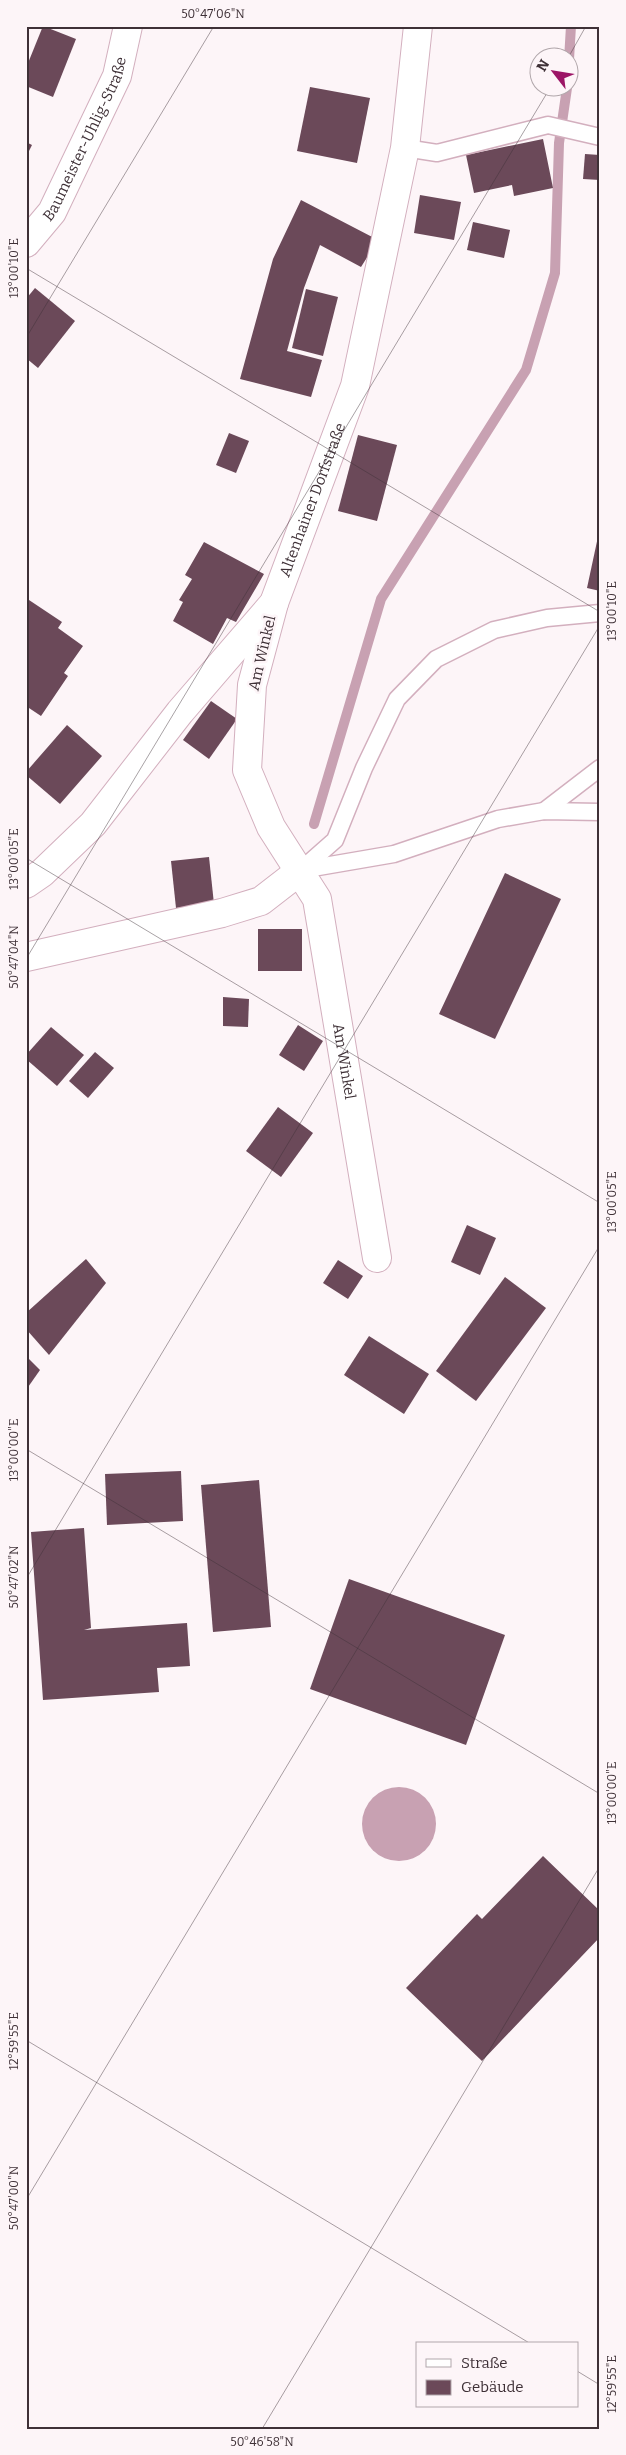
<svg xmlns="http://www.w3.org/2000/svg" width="626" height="2455" viewBox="0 0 626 2455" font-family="Bitter,serif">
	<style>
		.water { fill: #c8a1b2 }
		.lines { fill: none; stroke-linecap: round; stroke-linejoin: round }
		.stream { stroke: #c8a1b2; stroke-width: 10 }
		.building { fill: #6b4959 }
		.service-casing { stroke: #d3afbe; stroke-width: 19 }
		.minor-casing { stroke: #d3afbe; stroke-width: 30 }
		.tertiary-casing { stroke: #d3afbe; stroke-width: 30 }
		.service { stroke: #fff; stroke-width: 16 }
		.minor { stroke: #fff; stroke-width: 28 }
		.tertiary { stroke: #fff; stroke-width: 28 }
		.ticks { fill: none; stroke: #3f3137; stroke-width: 1; stroke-opacity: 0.45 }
		.labels { text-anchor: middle; stroke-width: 5; stroke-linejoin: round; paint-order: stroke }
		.street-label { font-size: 15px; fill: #3f3137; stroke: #fdf5f8 }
		.neatline { fill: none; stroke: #3f3137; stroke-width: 2 }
		.ticks-label { font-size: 12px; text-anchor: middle; fill: #3f3137 }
	</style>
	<rect width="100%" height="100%" fill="#fdf5f8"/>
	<circle class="water" cx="399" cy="1824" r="37"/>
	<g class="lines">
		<g class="stream">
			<path d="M568,76L571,26"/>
			<path d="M314,824L381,599L526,370L555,273L559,143L567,88"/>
		</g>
	</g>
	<g class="building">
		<path d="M43,26L76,39L53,97L26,86V68Z"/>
		<path d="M310,87L370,98L357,163L297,151Z"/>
		<path d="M543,139L553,188L514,196L512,185L474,193L466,155Z"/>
		<path d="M26,142L32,145L26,157Z"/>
		<path d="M585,154L600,155V180L583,179Z"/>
		<path d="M420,195L461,202L454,240L414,233Z"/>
		<path d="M301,200L378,240L361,267L320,245L304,288L287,351L322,360L311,397L240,379L273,259Z"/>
		<path d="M473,222L510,230L504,258L467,250Z"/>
		<path d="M35,288L75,321L38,368L26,358V299Z"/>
		<path d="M306,289L338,297L323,356L292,348Z"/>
		<path d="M229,433L249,441L236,473L216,465Z"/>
		<path d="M358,435L397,445L377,521L338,511Z"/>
		<path d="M599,532L600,533V591L587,588Z"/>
		<path d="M204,542L264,574L236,622L227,618L213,644L173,621L183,602L179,600L192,579L185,575Z"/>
		<path d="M26,598L62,622L58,628L83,646L64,673L68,676L41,716L26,706V674L29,670L26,668Z"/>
		<path d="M211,701L237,719L209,759L183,740Z"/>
		<path d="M67,725L102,756L60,804L26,775V772Z"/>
		<path d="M209,857L214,904L176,908L171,861Z"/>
		<path d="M505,873L561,899L495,1039L439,1014Z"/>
		<rect x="258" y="929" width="44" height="42"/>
		<path d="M223,997L249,999L248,1027L223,1026Z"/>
		<path d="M298,1025L323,1041L304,1071L279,1055Z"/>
		<path d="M51,1027L84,1055L57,1086L26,1059V1055Z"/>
		<path d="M95,1052L114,1068L88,1098L69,1081Z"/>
		<path d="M278,1107L313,1133L281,1177L246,1151Z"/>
		<path d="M467,1225L496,1238L480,1275L451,1262Z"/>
		<path d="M86,1259L106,1283L49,1355L26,1329V1313Z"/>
		<path d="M338,1260L363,1276L348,1299L323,1283Z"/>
		<path d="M505,1277L546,1308L476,1401L436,1371Z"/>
		<path d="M369,1336L429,1374L404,1414L344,1375Z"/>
		<path d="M26,1356L40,1370L26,1390Z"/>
		<path d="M181,1471L183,1521L107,1525L105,1474Z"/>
		<path d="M259,1480L271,1627L213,1632L201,1485Z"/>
		<path d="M84,1528L91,1628L84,1630L187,1623L190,1666L157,1668L159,1692L43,1700L31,1532Z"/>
		<path d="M349,1579L505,1635L466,1745L310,1689Z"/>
		<path d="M543,1856L600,1911V1937L482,2061L406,1988L477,1914L482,1919Z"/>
	</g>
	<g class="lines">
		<g class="service-casing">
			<g id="service">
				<path d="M405,148L437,153L548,125L600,137"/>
				<path d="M544,811L600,768"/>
				<path d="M301,870L335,840L364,768L397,699L436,659L494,630L547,618L600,613"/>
				<path d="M301,870L394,854L498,819L544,811L600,812"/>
			</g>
		</g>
		<g class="minor-casing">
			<g id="minor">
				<path id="s1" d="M26,243L52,212L117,76L128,26"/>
				<path id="s2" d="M274,603L252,685L247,770L271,827L317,899L377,1258"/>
				<path d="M26,957L222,913L261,901L301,870"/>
			</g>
		</g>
		<g class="tertiary-casing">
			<g id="tertiary">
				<path id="s3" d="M26,884L42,873L93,824L180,712L274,603L355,386L405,148L418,26"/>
			</g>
		</g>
		<use href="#service" class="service"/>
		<use href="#minor" class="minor"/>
		<use href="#tertiary" class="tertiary"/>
	</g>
	<path class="ticks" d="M568,58L586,26M26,268L600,612M26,338L214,26M26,858L600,1203M26,959L550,88M26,1449L600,1794M26,1579L600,625M26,2040L531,2344M26,2200L600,1245M577,2371L600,2385M262,2429L600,1866"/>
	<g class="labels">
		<g class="street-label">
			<text dy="5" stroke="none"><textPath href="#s1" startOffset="121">Baumeister-Uhlig-Straße</textPath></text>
			<text dy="5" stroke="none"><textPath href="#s3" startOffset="486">Altenhainer Dorfstraße</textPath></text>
			<text transform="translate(262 653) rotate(-77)" y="5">Am Winkel</text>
			<text dy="5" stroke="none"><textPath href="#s2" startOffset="482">Am Winkel</textPath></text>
		</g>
	</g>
	<rect width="626" height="2455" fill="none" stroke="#fdf5f8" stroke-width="55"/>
	<rect x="416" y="2342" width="162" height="65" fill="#fdf5f8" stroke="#b1a7ab"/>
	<rect x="426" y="2359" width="25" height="8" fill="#ffffff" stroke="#b1a7ab"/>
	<text x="461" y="2368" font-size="15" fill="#3f3137">Straße</text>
	<rect x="426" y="2380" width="25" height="15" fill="#6b4959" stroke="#b1a7ab"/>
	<text x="461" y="2392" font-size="15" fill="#3f3137">Gebäude</text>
	<g transform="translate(554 72) rotate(301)"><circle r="24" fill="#fdf5f8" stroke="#b1a7ab"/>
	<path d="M0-4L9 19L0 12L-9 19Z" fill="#9c1566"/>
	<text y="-8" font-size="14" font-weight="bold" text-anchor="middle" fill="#3f3137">N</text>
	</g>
	<rect x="28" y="28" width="570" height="2400" class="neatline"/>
	<g class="ticks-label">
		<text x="213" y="18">50°47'06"N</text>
		<text transform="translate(14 268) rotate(-90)" y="4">13°00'10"E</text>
		<text transform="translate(612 611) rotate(-90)" y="4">13°00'10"E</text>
		<text transform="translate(14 859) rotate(-90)" y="4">13°00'05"E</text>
		<text transform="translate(14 957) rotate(-90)" y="4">50°47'04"N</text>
		<text transform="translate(612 1202) rotate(-90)" y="4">13°00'05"E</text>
		<text transform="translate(14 1450) rotate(-90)" y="4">13°00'00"E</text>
		<text transform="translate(14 1577) rotate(-90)" y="4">50°47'02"N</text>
		<text transform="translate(612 1793) rotate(-90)" y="4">13°00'00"E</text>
		<text transform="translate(14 2041) rotate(-90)" y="4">12°59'55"E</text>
		<text transform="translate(14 2198) rotate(-90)" y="4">50°47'00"N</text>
		<text transform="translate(612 2384) rotate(-90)" y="4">12°59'55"E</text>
		<text x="262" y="2446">50°46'58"N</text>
	</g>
</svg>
